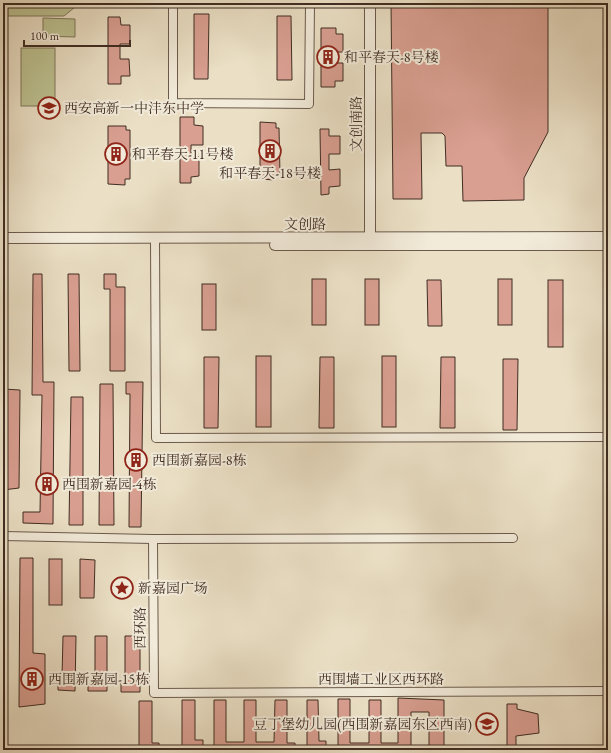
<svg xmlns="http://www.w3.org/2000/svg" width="611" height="753" viewBox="0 0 611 753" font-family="'EB Garamond','Noto Serif SC',serif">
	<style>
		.green { fill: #bdc191; stroke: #7e775a }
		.building { fill: #d99f91; stroke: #402d23 }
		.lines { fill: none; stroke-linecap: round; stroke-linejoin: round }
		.minor-casing { stroke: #6b5a4c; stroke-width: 10 }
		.tertiary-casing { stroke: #6b5a4c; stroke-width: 12 }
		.minor { stroke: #f2ebda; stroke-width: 8 }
		.tertiary { stroke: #f2ebda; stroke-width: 10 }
		.labels { text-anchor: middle; stroke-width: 4; stroke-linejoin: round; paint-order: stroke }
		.poi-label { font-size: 14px; fill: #402d23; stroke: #f2ebda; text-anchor: start }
		.street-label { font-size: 14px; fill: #402d23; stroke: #f2ebda }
	</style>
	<rect width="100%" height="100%" fill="#ebe0c6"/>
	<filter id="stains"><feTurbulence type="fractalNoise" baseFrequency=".005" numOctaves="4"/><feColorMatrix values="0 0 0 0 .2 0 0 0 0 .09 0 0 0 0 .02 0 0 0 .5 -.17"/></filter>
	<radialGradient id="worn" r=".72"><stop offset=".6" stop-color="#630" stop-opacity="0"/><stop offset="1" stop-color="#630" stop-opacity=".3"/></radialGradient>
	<g class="green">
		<path d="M3,3H80L64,16H3Z"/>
		<path d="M43,18L75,19V37L43,36Z"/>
		<rect x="21" y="48" width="34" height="58"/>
	</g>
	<g class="building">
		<path d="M391,3H548V132L524,178V200L463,201L462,166H446L445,136L442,133H421L422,199H393Z"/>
		<path d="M194,14H209L208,79H194Z"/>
		<path d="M277,16H291L292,80H277Z"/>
		<path d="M108,17H120L121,25H130V44H120V59H129L130,76H121V84H108Z"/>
		<path d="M321,28H336V34H343V52H336V63H343V81H335V87H321Z"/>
		<path d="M180,117H194V125L203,126V145H191V157H199V176L191,177V183H180Z"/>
		<path d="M260,122L276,123V128H279L280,175H275V180L260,179Z"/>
		<path d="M108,126H126V130H130V179H125V185L108,184Z"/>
		<path d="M320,129H329V136H340V154H329V170L340,169V186L329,187V194L321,195Z"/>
		<path d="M33,274H42L43,382H54L53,524L23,523V512H40L42,395H32Z"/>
		<path d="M68,274H79L80,371H69Z"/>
		<path d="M104,274H116V287H125V371H110V289H104Z"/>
		<rect x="312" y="279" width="14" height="46"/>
		<rect x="365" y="279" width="14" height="46"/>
		<rect x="498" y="279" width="14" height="46"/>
		<path d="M427,280H441L442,326H428Z"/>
		<rect x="548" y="280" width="15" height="67"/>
		<rect x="202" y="284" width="14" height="46"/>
		<rect x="256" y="356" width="15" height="71"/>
		<rect x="382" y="356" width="14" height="71"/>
		<path d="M204,357H219L218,428H204Z"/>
		<path d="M320,357H334V428H319Z"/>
		<path d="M441,357H455V428H440Z"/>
		<path d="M503,359H518L517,430H503Z"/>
		<path d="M126,382H143L141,527H129L130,394H126Z"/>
		<path d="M100,384H113L114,525H99Z"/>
		<path d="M3,389L20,390L19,488L3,490Z"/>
		<path d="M71,397H83V525H69Z"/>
		<path d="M20,558H33V653L45,654V704L19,707Z"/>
		<rect x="49" y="559" width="13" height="46"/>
		<path d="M80,559L95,560L94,598H80Z"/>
		<path d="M63,636H76L75,691L58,690V677H62Z"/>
		<path d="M95,636H107V691H88V680H95Z"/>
		<path d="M125,636H140V692H121V680H125Z"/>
		<path d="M398,698L444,700V750H429V712H411V750H338V699H350V743H369V700H381V743H398Z"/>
		<path d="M182,700H195V740H203V750H182Z"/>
		<path d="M214,700H226V742H244V700H256V742H274L275,700H287V743H295V750H214Z"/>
		<path d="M307,700H318L319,741H326V750H307Z"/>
		<path d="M139,701H152V743H159V750H139Z"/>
		<path d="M507,704H517V709L538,714L539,733L516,736V750H507Z"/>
	</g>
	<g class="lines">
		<g class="minor-casing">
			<g id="minor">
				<path d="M173,3V103L309,104L310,3"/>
				<path d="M155,239L156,438L608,437"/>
				<path d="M3,536L153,539L513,538"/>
				<path d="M153,539L154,693L608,691"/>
			</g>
		</g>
		<g class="tertiary-casing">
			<g id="tertiary">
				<path d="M3,238L608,237"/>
				<path d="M370,243V3"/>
				<path d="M275,245H608"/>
			</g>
		</g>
		<use href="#minor" class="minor"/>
		<use href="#tertiary" class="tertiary"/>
	</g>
	<defs>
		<g id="building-ring" transform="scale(1.15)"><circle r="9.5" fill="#f2ebda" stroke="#8f2418" stroke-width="1.5"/><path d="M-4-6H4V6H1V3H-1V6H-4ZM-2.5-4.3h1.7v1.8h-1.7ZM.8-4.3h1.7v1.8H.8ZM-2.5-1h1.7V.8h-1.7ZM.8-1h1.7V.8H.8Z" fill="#8f2418"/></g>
		<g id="school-ring" transform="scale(1.15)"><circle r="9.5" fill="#f2ebda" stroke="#8f2418" stroke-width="1.5"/><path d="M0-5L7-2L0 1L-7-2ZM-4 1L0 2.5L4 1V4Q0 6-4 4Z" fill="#8f2418"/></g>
		<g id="sight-ring" transform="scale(1.15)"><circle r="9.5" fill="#f2ebda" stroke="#8f2418" stroke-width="1.5"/><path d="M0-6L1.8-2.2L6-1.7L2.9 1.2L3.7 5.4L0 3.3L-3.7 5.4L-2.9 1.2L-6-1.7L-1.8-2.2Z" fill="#8f2418"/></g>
	</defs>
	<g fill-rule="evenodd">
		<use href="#building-ring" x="328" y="57"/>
		<use href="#school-ring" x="49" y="108"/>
		<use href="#building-ring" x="270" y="151"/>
		<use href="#building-ring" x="116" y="154"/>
		<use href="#building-ring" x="136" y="460"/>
		<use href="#building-ring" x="47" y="484"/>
		<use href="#sight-ring" x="122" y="588"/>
		<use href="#building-ring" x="32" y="679"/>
		<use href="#school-ring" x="487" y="724"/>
	</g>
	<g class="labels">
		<g class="poi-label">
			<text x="344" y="62">和平春天-8号楼</text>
			<text x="64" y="113">西安高新一中沣东中学</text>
			<text x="132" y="159">和平春天-11号楼</text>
			<text x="270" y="178" text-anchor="middle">和平春天-18号楼</text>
			<text x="152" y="465">西围新嘉园-8栋</text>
			<text x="62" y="489">西围新嘉园-4栋</text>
			<text x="138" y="593">新嘉园广场</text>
			<text x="48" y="684">西围新嘉园-15栋</text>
			<text x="472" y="729" text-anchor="end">豆丁堡幼儿园(西围新嘉园东区西南)</text>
		</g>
		<g class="street-label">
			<text transform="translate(356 124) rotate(-90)" y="5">文创南路</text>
			<text x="305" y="229">文创路</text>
			<text transform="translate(140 628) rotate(-90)" y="5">西环路</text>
			<text x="381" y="684">西围墙工业区西环路</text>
		</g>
	</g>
	<rect width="611" height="753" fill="none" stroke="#ebe0c6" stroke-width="16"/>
	<rect x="4" y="4" width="603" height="745" fill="none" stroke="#402d23" stroke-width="2"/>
	<rect x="8" y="8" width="595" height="737" fill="none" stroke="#402d23"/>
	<path d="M24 40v6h106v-6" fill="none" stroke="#402d23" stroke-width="2"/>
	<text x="30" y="40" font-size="12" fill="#402d23" stroke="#f2ebda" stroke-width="3" paint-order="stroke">100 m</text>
	<rect width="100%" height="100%" filter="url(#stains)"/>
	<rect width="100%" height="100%" fill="url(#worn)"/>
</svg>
